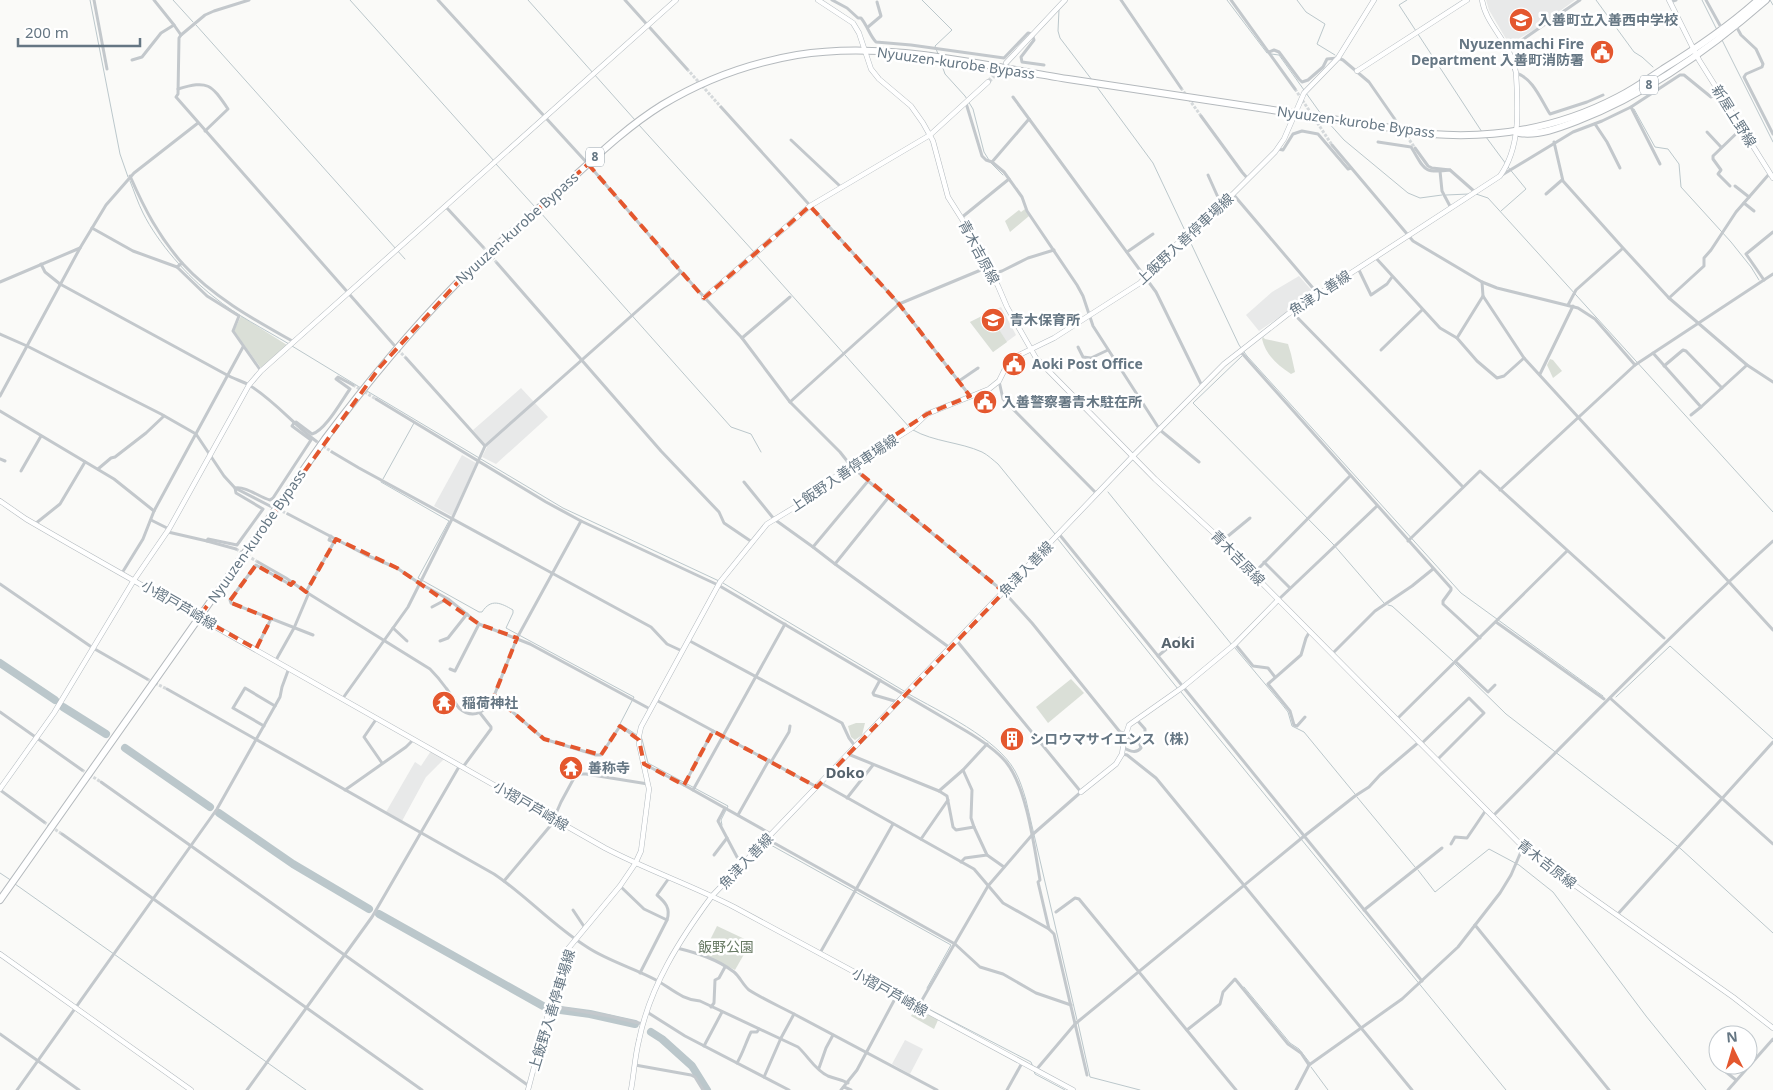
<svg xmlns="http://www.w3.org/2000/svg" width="1773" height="1090" viewBox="0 0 1773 1090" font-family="'Noto Sans','Noto Sans JP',sans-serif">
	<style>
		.built { fill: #e8e9e9 }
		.green { fill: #dadfd7 }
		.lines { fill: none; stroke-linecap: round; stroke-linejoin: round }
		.stream { stroke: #bbc7cb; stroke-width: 1 }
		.river { stroke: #bbc7cb; stroke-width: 8 }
		.street-tunnel { stroke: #d5d9db; stroke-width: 3; stroke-dasharray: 3 1.5; stroke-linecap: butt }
		.secondary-tunnel { stroke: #d5d9db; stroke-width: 4.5; stroke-dasharray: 4.5 2; stroke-linecap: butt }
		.secondary-casing { stroke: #b3babf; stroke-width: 5.5 }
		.highway-casing { stroke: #b4b9bd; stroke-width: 8 }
		.street { stroke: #c3c8cc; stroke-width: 3 }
		.secondary { stroke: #fff; stroke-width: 4.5 }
		.highway { stroke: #fff; stroke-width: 6 }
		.marked { fill: none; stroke: #e4572e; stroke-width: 4; stroke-dasharray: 10 6; stroke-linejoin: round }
		.labels { text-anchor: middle; stroke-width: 5; stroke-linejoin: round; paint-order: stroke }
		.shield { fill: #fff; stroke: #939fa8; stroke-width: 1 }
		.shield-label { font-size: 12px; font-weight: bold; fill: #657683 }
		.poi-label { font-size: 14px; font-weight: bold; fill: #657683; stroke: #fff; text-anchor: start }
		.street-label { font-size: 14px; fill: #657683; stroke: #fff }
		.park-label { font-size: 14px; fill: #687a64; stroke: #fff }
		.neighbourhood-label { font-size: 15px; font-weight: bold; fill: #57646e; stroke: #fff }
	</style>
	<rect width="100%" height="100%" fill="#fafaf8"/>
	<g class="built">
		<path d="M1486,0H1575L1534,30L1509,44L1489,10Z"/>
		<path d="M1299,276L1314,293L1259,331L1246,315L1272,292Z"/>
		<path d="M1001,307L1016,335L993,352L970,322Z"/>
		<path d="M521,388L548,417L496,464L482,457L487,447L473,430Z"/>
		<path d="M462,455L476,463L452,516L434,506Z"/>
		<path d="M431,751L445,758L426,777L402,821L386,812L415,762L421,766Z"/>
		<path d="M905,1040L923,1049L910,1074L892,1064Z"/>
	</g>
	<g class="green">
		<path d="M1025,209L1029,216L1010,232L1005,221L1019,210L1021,212Z"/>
		<path d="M241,316L287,345L261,368L234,331Z"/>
		<path d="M982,316L985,324L993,326L996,325L1007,342L993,352L970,322Z"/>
		<path d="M1263,337L1265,339L1288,344L1291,354L1295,372L1291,374C1277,365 1266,355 1262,339Z"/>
		<path d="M1550,359L1553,360L1562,371L1553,378L1547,365Z"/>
		<path d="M1071,679L1084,693L1048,723L1036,707Z"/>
		<path d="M856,723H865L862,735L855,740L851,737L848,726Z"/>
		<path d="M717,926L751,942L735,970L703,954Z"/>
		<path d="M916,1008L938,1020L934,1029L911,1016Z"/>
	</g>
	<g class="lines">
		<g class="stream">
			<path d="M90,0L120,154L128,177"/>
			<path d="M173,0L193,22"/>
			<path d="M350,0L494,161"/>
			<path d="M528,0L635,120"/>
			<path d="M922,0L952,30L935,46L938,54"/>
			<path d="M1227,0L1267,53"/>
			<path d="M1297,0L1306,12L1325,24L1317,44L1335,55"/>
			<path d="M1407,0L1399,5L1482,132"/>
			<path d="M1596,0L1634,52L1642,57L1653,67"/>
			<path d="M1702,0L1717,30"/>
			<path d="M1770,0L1773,5"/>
			<path d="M1059,10L1058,31L1060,38L1092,80"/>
			<path d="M196,25L405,259"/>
			<path d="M1722,40L1773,142"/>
			<path d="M1271,54L1279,55L1304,90"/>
			<path d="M940,60L945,74L965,96L973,109L984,152L989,160"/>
			<path d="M1097,87L1153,163L1239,345L1247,356L1461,593L1603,696"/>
			<path d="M1306,93L1321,114"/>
			<path d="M1634,109L1655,147L1668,149L1679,164L1681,187L1731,242L1751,267L1759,280"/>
			<path d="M1327,121L1344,140L1408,193L1420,198L1442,195"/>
			<path d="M639,125L754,252"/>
			<path d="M1486,137L1506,164"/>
			<path d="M991,163L1003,175"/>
			<path d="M496,164L535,207"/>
			<path d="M130,181C134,191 138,203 143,213C158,243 187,276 214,297C236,315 264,329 289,344"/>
			<path d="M1476,194L1488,198L1773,512"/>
			<path d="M1446,195L1469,194"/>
			<path d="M1501,211L1526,189L1508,167"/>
			<path d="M540,212L731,427L751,434L761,452"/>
			<path d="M756,255L910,428"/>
			<path d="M292,346L361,388"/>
			<path d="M1242,356L1193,403L1333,544L1384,603"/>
			<path d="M367,391L563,508L719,581"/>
			<path d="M913,430C934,442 960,442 982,452C988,455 993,460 998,464L1055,534"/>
			<path d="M383,479L414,423"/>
			<path d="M381,482L449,521L418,578L479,612H482C491,598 501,603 513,610V613L506,628L634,697L620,724L637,735"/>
			<path d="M1108,492L1232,645"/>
			<path d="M1057,538L1178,689"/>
			<path d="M723,583L904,691"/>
			<path d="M1388,605L1392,606L1453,661"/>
			<path d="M1235,648L1281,703L1288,712L1292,726L1304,732L1355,794"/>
			<path d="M1455,664L1506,714L1681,849L1773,933"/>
			<path d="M1181,692L1506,1090"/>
			<path d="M907,693C940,712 997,738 1015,771C1020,780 1023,790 1026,800L1077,1020"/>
			<path d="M1616,697L1670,646L1773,739"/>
			<path d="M642,739L648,763L728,806L721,820L722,825"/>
			<path d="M1357,797L1415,867"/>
			<path d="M739,857H747"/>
			<path d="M751,857L755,858L769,844L951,945L927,988"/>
			<path d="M1418,870L1435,892L1489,849L1519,865L1553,892L1646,1016L1706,1090"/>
			<path d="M0,873L12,881"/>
			<path d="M15,884L306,1090"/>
			<path d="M1244,987L1290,1043L1299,1049L1310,1063"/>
			<path d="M921,1003L923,1006L1031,1062L1033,1067"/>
			<path d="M1078,1023L1090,1077L1140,1090"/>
			<path d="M1311,1067L1328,1090"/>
			<path d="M1034,1071L1035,1074L1065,1090"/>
		</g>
		<g class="river">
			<path d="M0,663L55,700"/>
			<path d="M63,707L106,734"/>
			<path d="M125,748L210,807"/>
			<path d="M219,813L293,864L369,909"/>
			<path d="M379,914L543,1006"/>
			<path d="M553,1009L590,1014L635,1024"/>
			<path d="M651,1032L662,1039L692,1066L707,1090"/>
		</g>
		<g class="street-tunnel">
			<path d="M687,69L721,107"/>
			<path d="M1181,88L1201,116"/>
			<path d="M1295,89L1332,145"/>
			<path d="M1394,118L1415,148"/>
			<path d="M483,247L497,263"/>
			<path d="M398,350L406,358"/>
			<path d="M353,385L376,399"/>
			<path d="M316,441L332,452"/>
			<path d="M270,506L288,514"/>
			<path d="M236,549L258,562"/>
			<path d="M147,679L167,689"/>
			<path d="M82,770L101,782"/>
			<path d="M44,822L62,834"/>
		</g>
		<path class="secondary-tunnel" d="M988,82L1002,67"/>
		<g class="secondary-casing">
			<g id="secondary">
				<path d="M818,0L853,23L859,33L871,69L879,79L911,106L923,123L933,141L948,197L967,227L998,286L1007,307L1036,358L1155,479L1216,535L1253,574L1529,853L1733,997L1773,1028"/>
				<path d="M1669,0L1699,60L1773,178"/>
				<path d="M1006,63L1065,0"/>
				<path d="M1357,71L1467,0"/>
				<path d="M704,298L810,206L930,135L988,82"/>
				<path d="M0,501L26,519L71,545L605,848C647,870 691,885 734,907L1073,1090"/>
				<path d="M0,789L54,713L134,580L169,529L249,385L261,371L676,0"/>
				<path d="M1081,792L1116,764L1122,754L1124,740L1129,725L1183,687L1235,644L1278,600"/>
				<path d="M0,954L191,1090"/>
				<path d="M528,1090L550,1006L564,967L567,950L620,886L635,864L641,851L649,789L639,744V736L641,727L720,582L767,524L795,507L816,489L912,428L927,414L989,389L999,381L1005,369L1013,358L1054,338L1140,283L1169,251L1233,194L1275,152L1284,139L1304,93L1338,58L1374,0"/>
				<path d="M631,1090C634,1073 635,1056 639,1040C650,986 680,939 712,896L1133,456L1224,364L1288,314L1500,176C1521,147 1518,107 1516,73C1511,42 1486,26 1482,0"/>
			</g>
		</g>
		<g class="highway-casing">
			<g id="highway">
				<path d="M1519,133C1538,136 1559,128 1577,121C1645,95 1711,48 1766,0"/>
				<path d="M0,900L325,439C366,384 409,332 456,284C483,257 512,232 540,207C580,173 617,133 662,105C703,80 750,63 797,55C886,40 980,65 1068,79C1189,98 1310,116 1431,134C1497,139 1559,128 1618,97C1634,89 1648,79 1663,69C1697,48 1729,26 1758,0"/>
			</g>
		</g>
		<g class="street">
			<path d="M94,0L107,69"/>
			<path d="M154,0L174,25"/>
			<path d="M249,0L214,11L205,15L181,35L179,38L178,94L176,97L394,345"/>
			<path d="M438,0L588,164L681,272L742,338L790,402L840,452L851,466L868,481L1004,592L1032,623L1120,732L1125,733"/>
			<path d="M625,0L687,69"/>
			<path d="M832,0L847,8L858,18H861C867,25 870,36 876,42L911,45L1004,58L1028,33L1032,34L1034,40L1021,57L1022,62L1044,65"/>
			<path d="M1121,0L1181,88"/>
			<path d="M1231,0L1295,89"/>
			<path d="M1706,0L1722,29"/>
			<path d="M1670,2L1676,0"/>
			<path d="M1736,26L1741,35L1756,49L1763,64L1762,67L1746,74L1744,77L1773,134"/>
			<path d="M868,27L881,16L877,2"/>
			<path d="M1509,49L1580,0"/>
			<path d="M1269,52L1274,50L1279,52L1299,79L1302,82L1308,80L1323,67L1327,59L1338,58L1343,60L1369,82L1394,118"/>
			<path d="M132,60L142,57L161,33L174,25L181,35"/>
			<path d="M1516,73C1533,78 1541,100 1550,114L1587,102L1603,95"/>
			<path d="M178,89C208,80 211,84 228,109L205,131"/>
			<path d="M1013,97L1156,292L1202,386"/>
			<path d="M966,103L982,156L986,160L992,162"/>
			<path d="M721,107L899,304L970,396"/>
			<path d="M1631,107L1660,164"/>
			<path d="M1201,116L1242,172L1248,179"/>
			<path d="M1029,119L992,162L1004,172L1022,197L1027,211L1077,285L1083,296L1093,326L1160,430L1199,462"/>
			<path d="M1595,124L1607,142L1620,168"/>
			<path d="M1707,132L1721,147"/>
			<path d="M791,140L841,187"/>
			<path d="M1378,142L1411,147C1425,169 1422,174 1450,170"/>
			<path d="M1554,142L1563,181L1623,248L1669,298L1747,365L1773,382"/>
			<path d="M1332,145L1413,241L1482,282L1497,288L1578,308L1595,319L1635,365"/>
			<path d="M1415,148L1428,166L1432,168L1450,170L1475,192"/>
			<path d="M1278,149L1283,150L1293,134L1302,131L1318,134L1348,169L1351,168"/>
			<path d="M1440,171L1442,191L1451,208"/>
			<path d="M1208,175L1221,204"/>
			<path d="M1502,175L1573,132L1602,121L1631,107L1680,75H1684L1711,97L1719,92"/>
			<path d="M130,176C145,210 158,235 182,263"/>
			<path d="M1730,186L1718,174L1721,170L1713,159V156L1742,128"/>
			<path d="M1735,186L1749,197"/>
			<path d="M1233,194L1318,294"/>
			<path d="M1546,194L1562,180"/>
			<path d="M1744,203L1754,211"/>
			<path d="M446,207L483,247"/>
			<path d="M961,218L1009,179"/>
			<path d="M92,228L133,251L177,267"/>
			<path d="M1127,252L1153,234"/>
			<path d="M1375,257L1440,328L1457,338L1477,361L1497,378L1504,376L1524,358"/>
			<path d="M497,263L661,451L719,512L724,523L752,542"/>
			<path d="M41,264L45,272L60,284L227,375C234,379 242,381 249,385C274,400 293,424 316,441"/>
			<path d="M1358,268L1371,295L1387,284L1392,277"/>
			<path d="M992,274L1002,271L1028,258L1054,250"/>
			<path d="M1764,280L1746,254L1773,232"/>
			<path d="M0,282L80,248"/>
			<path d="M1482,282L1483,296L1524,358L1773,630"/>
			<path d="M1669,298L1704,266V258L1711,250L1736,212L1770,173"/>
			<path d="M1568,305L1576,290L1622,249"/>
			<path d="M1292,312L1463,487"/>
			<path d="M0,334L27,346L161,414L196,434L224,476L235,488L270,506"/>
			<path d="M742,338L790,297"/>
			<path d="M1457,338L1483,296"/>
			<path d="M1078,347L1083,357L1091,358L1108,350"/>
			<path d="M1381,350L1422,310"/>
			<path d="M1240,351L1451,588V590L1443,601V604L1480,638"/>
			<path d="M1653,353L1701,407L1747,365"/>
			<path d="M406,358L485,446"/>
			<path d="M1664,366L1683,350L1686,351L1722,388"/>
			<path d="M261,371L233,331L239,316L207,296L177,267L182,263C213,297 253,319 294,342"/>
			<path d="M1540,374L1573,306"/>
			<path d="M959,381L978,368"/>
			<path d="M999,381L1003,399L1097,494"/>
			<path d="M0,396L80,248L106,205L134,173L198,123"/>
			<path d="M376,399L546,502L581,521L718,585L966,731C981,740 995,749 1006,762C1027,788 1034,846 1040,880L1038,882L1049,929L1054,934L1087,1075"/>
			<path d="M790,402L899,304L988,267"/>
			<path d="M0,411L114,479L154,511"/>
			<path d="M1691,415L1701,407"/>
			<path d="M332,452L359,468L651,627L667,644L682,651"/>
			<path d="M0,459L5,461"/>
			<path d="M98,469L111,458L115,457L146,433L164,416"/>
			<path d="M21,471L41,436"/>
			<path d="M744,482L774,519L813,547L868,481"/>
			<path d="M1500,490L1635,365L1773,274"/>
			<path d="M288,514L366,555L397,568L419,583L448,599L479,624L530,644L650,709"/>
			<path d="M151,520L169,529"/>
			<path d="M35,524L60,504L85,462"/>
			<path d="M168,532L207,541L208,539L237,545L263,509L236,493L235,488C246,486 259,497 270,500L273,498L311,440L292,426L294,423L296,422L312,434C325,431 342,400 350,389L336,379L338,377L353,385"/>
			<path d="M1059,534L1422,981"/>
			<path d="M207,541L236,549"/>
			<path d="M1222,541L1250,518"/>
			<path d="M1408,541L1480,471L1664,638"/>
			<path d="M813,547L835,564L888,498"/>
			<path d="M258,562L286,578L306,592L334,542L329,540L331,536"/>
			<path d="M1264,562L1290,588"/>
			<path d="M835,564L950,648"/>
			<path d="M122,573L143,539L154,511L243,347"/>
			<path d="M1253,574L1350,476"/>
			<path d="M293,582L291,585L256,565L230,600L231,603L313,635"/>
			<path d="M0,584L93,648L147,679"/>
			<path d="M306,592L430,669C436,675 441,681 446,688C451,694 454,702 459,708C474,721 487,711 494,696L544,739L596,755H601L620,726L639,739"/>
			<path d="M1278,600L1377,506"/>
			<path d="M432,607L447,599"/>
			<path d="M1496,622L1604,699"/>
			<path d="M393,628L407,641"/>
			<path d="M688,640L842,723L849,738L855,746"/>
			<path d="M440,641L448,638L467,614"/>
			<path d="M1235,644L1253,666L1268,668L1275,677"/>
			<path d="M256,649L271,619"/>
			<path d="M1332,654L1375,611L1412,586L1433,569"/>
			<path d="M1158,656L1181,637"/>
			<path d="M276,660L294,628L308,595"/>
			<path d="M1456,662L1488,692L1495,685"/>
			<path d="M450,669L455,671L479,624"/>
			<path d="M880,680L873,693L874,695L898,702"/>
			<path d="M167,689L494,874C527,896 553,926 587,947C608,961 634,968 656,980C671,988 682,1000 700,1001L798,1047C808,1056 815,1070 828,1076C835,1079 841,1079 848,1083"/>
			<path d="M494,696L517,638L581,521"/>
			<path d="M343,698L408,607L452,519L485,446L681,272"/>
			<path d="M1610,698L1773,844"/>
			<path d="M656,700L817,787"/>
			<path d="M0,712L82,770"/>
			<path d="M1305,717L1297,726L1294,725L1290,711L1268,684L1301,655L1306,638L1310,631"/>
			<path d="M377,718L364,737L382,763"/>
			<path d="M1397,719L1567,551"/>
			<path d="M264,726L233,708L245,688L275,706"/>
			<path d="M1125,736L1139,741L1145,734V729L1137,720"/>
			<path d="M1421,744L1469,698L1484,713L1437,760"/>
			<path d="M1124,748C1130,751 1136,754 1141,748L1139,741"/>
			<path d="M848,754L939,791"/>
			<path d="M1122,754L1127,755L1156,778L1412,1090"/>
			<path d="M771,762L789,732L790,726"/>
			<path d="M644,764L684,785L771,834"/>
			<path d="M463,767L491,729V727L480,713"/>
			<path d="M963,770L972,790L971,818L974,827"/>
			<path d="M101,782L529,1086"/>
			<path d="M821,783L974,869L1003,903L1049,929"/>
			<path d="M684,785L713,731"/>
			<path d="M0,790L44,822"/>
			<path d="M345,790L406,747L414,739"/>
			<path d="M693,790L785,624"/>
			<path d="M847,798L873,765"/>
			<path d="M725,808L718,821L737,857L745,863"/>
			<path d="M738,815L769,760"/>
			<path d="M1493,816C1585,723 1676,629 1773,541"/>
			<path d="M62,834L422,1090"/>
			<path d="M767,839L955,944L980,967L1003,974L1036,993L1071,1005"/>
			<path d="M921,839L948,800"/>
			<path d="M1451,844L1455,837L1467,838L1486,810"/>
			<path d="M714,855L727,838"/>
			<path d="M987,855L1004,867"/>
			<path d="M961,862L965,858L987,855L974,827L956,830L953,827L947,796L939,791L963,770L987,744"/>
			<path d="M504,881L551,825L561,802L574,778L579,774H586L648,784"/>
			<path d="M620,886L644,909L667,920L640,973"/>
			<path d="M573,910L585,928"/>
			<path d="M1364,910L1442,848"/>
			<path d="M1056,912L1075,898L1079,899L1236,1090"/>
			<path d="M1617,915L1773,742"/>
			<path d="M667,920C671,908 665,902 657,895L669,878"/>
			<path d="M1475,925L1609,1090"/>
			<path d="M677,948C697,953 717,959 734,972C740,977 743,985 749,990C763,999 779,1006 794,1014L781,1038L764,1077"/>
			<path d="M820,953L893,824"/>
			<path d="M550,1006L609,1016L643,1024"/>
			<path d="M711,1007L714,1003L715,980L719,978L725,967"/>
			<path d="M918,1007L988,886L1032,835L1081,792L957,641"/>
			<path d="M647,1012L685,1036L789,1090"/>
			<path d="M794,1014L937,1090"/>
			<path d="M1187,1030L1220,1004L1223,992L1235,979L1288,1044L1301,1053L1309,1065"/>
			<path d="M0,1034L79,1090"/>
			<path d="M704,1046L722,1012"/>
			<path d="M737,1063C743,1053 746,1042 751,1032H757L759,1029"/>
			<path d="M635,1065L691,1075L695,1077L703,1090"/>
			<path d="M819,1068L826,1048L833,1035"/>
			<path d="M1721,1068L1736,1080"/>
			<path d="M1036,1070L1075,1024L1303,837L1355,796L1369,787L1380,775L1419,742"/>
			<path d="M844,1087L851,1090"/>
			<path d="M17,1090L217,809L280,697L282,687L289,668"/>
			<path d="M247,1090L372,917L460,765"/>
			<path d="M841,1090L857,1070L897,995"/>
			<path d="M1007,1090L1022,1063"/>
			<path d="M1296,1090L1309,1065L1402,999L1458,947L1500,893L1511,875L1523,847"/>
			<path d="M1728,1090L1773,1039"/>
		</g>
		<use href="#secondary" class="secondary"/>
		<use href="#highway" class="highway"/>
	</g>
	<path class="marked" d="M588,164L704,298L810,206L899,304L970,396L927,414L850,465L1004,592L817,787L713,731L684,785L644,764L639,740L620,726L601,755L544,739L494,696L517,638L479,624L397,568L336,539L306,592L293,582L291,585L256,565L229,602L271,619L256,649L199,617L380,367L458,282Z"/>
	<defs>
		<g id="school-disc" transform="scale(1.25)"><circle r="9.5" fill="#e4572e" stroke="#fff"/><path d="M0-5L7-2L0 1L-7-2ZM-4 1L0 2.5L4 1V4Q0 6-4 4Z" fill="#fff"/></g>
		<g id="civic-disc" transform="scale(1.25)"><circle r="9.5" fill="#e4572e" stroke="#fff"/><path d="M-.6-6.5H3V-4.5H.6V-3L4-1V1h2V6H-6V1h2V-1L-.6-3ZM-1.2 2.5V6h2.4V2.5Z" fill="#fff"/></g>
		<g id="temple-disc" transform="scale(1.25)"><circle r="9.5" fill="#e4572e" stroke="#fff"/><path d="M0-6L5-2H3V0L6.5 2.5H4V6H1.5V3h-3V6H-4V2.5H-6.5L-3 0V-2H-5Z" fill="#fff"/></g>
		<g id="building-disc" transform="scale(1.25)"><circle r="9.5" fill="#e4572e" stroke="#fff"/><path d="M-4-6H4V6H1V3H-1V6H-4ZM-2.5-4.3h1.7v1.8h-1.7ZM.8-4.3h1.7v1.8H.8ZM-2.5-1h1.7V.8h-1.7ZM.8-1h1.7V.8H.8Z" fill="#fff"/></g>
	</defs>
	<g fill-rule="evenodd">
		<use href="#school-disc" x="1521" y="20"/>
		<use href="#civic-disc" x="1602" y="52"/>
		<use href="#school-disc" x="993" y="320"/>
		<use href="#civic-disc" x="1014" y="364"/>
		<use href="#civic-disc" x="985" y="402"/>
		<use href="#temple-disc" x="444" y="703"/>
		<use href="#building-disc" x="1012" y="739"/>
		<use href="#temple-disc" x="571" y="768"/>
	</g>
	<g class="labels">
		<g class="shield">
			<rect x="1640" y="75.5" width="18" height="19" rx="4"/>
			<rect x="586" y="147.5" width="18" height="19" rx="4"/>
		</g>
		<g class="shield-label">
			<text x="1649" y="89">8</text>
			<text x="595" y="161">8</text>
		</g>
		<g class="poi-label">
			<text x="1538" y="25">入善町立入善西中学校</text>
			<text x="1584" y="49" text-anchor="end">Nyuzenmachi Fire<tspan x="1584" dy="16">Department 入善町消防署</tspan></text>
			<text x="1010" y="325">青木保育所</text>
			<text x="1032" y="369">Aoki Post Office</text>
			<text x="1002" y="407">入善警察署青木駐在所</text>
			<text x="462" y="708">稲荷神社</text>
			<text x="1030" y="744">シロウマサイエンス（株）</text>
			<text x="588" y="773">善称寺</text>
		</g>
		<g class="street-label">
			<text transform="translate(956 63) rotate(8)" y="5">Nyuuzen-kurobe Bypass</text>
			<text transform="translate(1734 116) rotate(58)" y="5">新屋上野線</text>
			<text transform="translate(1356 122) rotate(8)" y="5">Nyuuzen-kurobe Bypass</text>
			<text transform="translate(517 228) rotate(-42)" y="5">Nyuuzen-kurobe Bypass</text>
			<text transform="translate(1185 239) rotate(-43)" y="5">上飯野入善停車場線</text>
			<text transform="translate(979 252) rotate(62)" y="5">青木吉原線</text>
			<text transform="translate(1320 293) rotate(-33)" y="5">魚津入善線</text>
			<text transform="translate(844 473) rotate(-34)" y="5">上飯野入善停車場線</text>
			<text transform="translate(257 536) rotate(-55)" y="5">Nyuuzen-kurobe Bypass</text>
			<text transform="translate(1238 558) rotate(46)" y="5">青木吉原線</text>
			<text transform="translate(1026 569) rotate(-46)" y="5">魚津入善線</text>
			<text transform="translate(179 605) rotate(30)" y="5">小摺戸芦崎線</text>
			<text transform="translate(531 806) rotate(30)" y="5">小摺戸芦崎線</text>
			<text transform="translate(746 861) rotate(-46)" y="5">魚津入善線</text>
			<text transform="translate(1547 864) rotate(38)" y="5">青木吉原線</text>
			<text transform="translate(890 992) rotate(29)" y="5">小摺戸芦崎線</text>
			<text transform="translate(552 1010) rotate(-73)" y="5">上飯野入善停車場線</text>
		</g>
		<g class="park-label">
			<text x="726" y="952">飯野公園</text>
		</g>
		<g class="neighbourhood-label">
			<text x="1178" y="648">Aoki</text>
			<text x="845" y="778">Doko</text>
		</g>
	</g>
	<g transform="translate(1733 1050) rotate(355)"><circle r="24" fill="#ffffff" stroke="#c1c8cd"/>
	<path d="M0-4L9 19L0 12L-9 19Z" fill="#e4572e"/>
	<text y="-8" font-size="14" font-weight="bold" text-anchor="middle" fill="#657683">N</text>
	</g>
	<path d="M18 38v8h122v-8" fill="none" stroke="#657683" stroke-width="2.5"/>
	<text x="25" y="38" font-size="15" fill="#657683" stroke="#ffffff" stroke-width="4" paint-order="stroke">200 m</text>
</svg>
